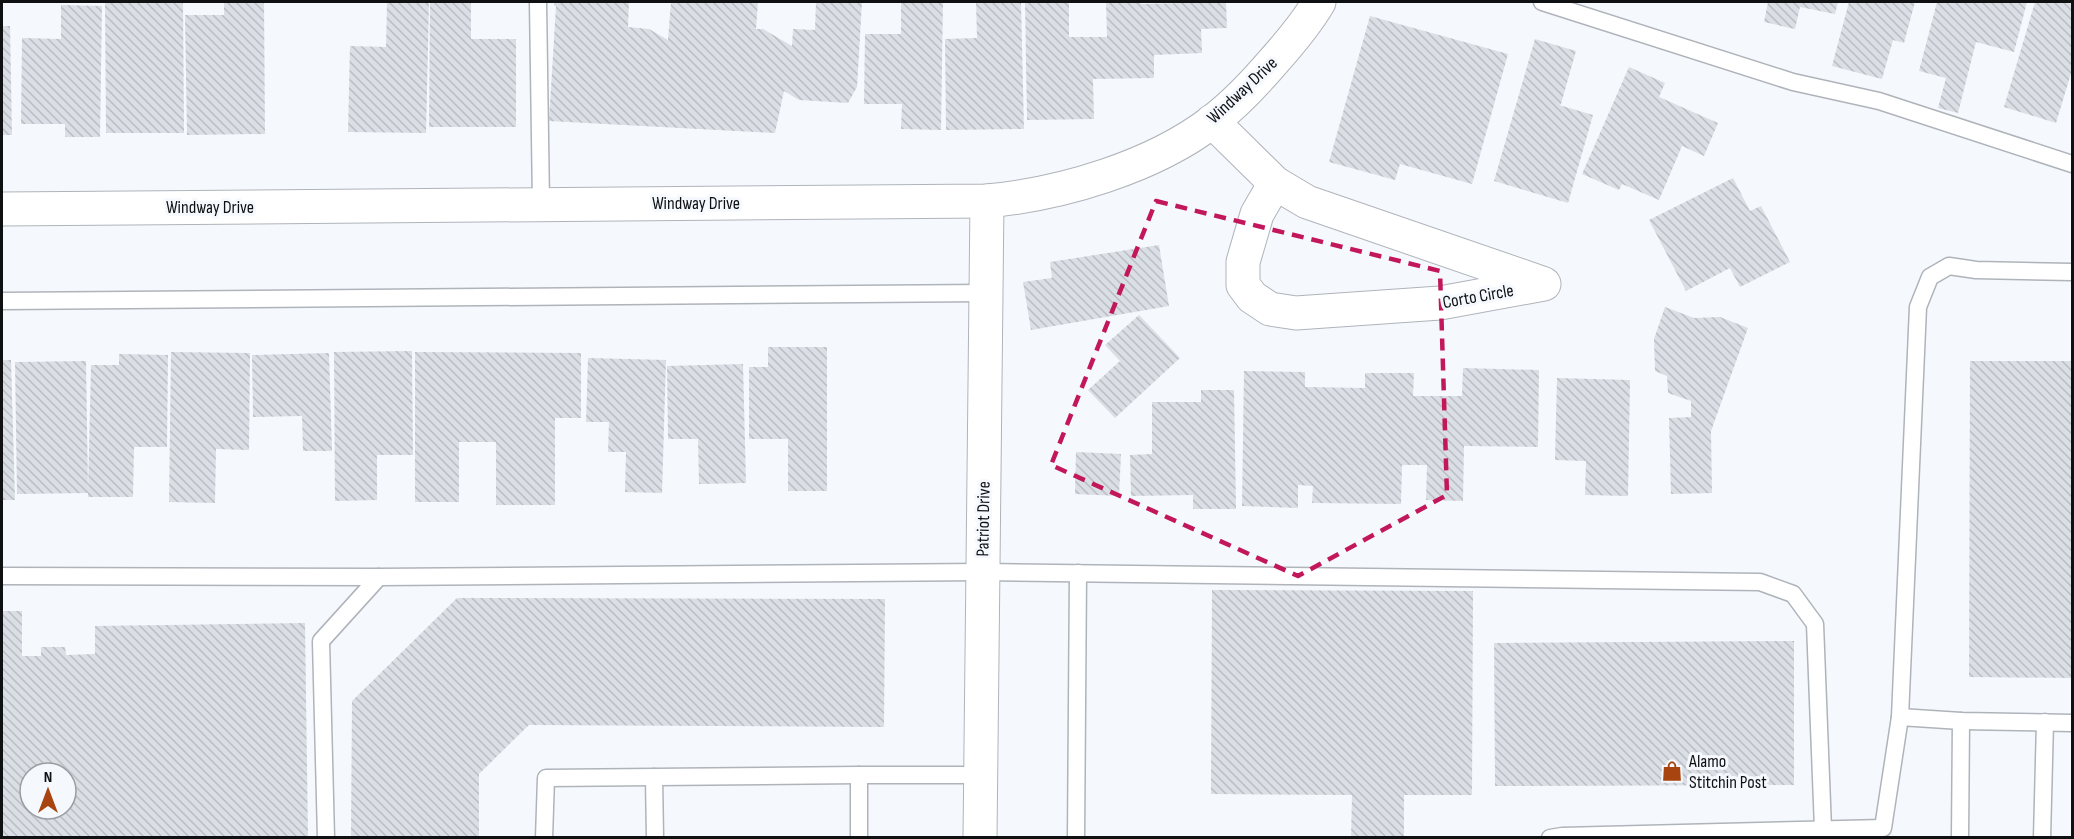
<svg xmlns="http://www.w3.org/2000/svg" width="2074" height="839" viewBox="0 0 2074 839" font-family="'Sofia Sans Condensed',sans-serif">
	<style>
		.building { fill: url(#building-back-hatch); fill-rule: evenodd }
		.lines { fill: none; stroke-linecap: round; stroke-linejoin: round }
		.lane-casing { stroke: #afb4ba; stroke-width: 19 }
		.street-casing { stroke: #afb4ba; stroke-width: 35 }
		.lane { stroke: #fff; stroke-width: 16 }
		.street { stroke: #fff; stroke-width: 33 }
		.marked { fill: none; stroke: #c2185b; stroke-width: 4.5; stroke-dasharray: 12 8; stroke-linejoin: round }
		.labels { text-anchor: middle; stroke-width: 6; stroke-linejoin: round; paint-order: stroke }
		.street-label { font-size: 18px; fill: #0f1012; stroke: #f5f9fe }
		.poi-label { font-size: 18px; fill: #0f1012; stroke: #f5f9fe; text-anchor: start }
	</style>
	<defs>
		<pattern id="building-back-hatch" width="6" height="6" patternUnits="userSpaceOnUse" patternTransform="scale(1.5)"><rect width="6" height="6" fill="#dadfe5"/><path d="M-1 5l2 2M0 0l6 6M5-1l2 2" fill="none" stroke="#babec3"/></pattern>
	</defs>
	<rect width="100%" height="100%" fill="#f5f9fe"/>
	<g class="building">
		<path d="M105,2H183L184,133H106Z"/>
		<path d="M224,2H264L265,134L187,135L185,15H224Z"/>
		<path d="M387,2L429,3L426,133L348,132L350,46L386,47Z"/>
		<path d="M430,2H471V39H516V127H429Z"/>
		<path d="M554,2H629L628,27L649,29L668,40L671,2H758L756,29H763L792,46L793,29L815,30L816,2H862L857,87L848,103L799,100L784,91L775,133L549,121L556,6L554,5Z"/>
		<path d="M901,2H943L941,130L901,129L902,104H864L865,34H901Z"/>
		<path d="M976,2H1021L1024,129L946,130L945,39L977,38Z"/>
		<path d="M1025,2H1069V37H1107L1106,2H1141V4L1226,2L1227,28L1201,29L1202,53L1154,55V78L1093,79L1094,119L1027,120Z"/>
		<path d="M1768,2H1838L1835,14L1800,7L1795,29L1764,22Z"/>
		<path d="M1849,2H1915L1904,43L1893,40L1882,79L1832,66Z"/>
		<path d="M1937,2H2027L2014,52L1976,42L1958,113L1938,108L1946,78L1919,71Z"/>
		<path d="M2035,2H2072V70L2056,123L2004,107Z"/>
		<path d="M61,5L102,6L100,137H65V124H21L22,38L61,39Z"/>
		<path d="M1370,16L1508,54L1472,184L1400,164L1395,180L1329,162Z"/>
		<path d="M2,26H10L12,135H2Z"/>
		<path d="M1535,39L1576,51L1561,104L1559,105L1593,115L1568,203L1494,181Z"/>
		<path d="M1629,67L1665,83L1659,97L1718,123L1704,156L1682,146L1659,200L1622,184L1619,190L1582,174Z"/>
		<path d="M1733,178L1750,211L1761,206L1790,262L1740,287L1730,268L1686,291L1649,220Z"/>
		<path d="M1159,245L1169,306L1031,330L1023,282L1052,278L1050,262Z"/>
		<path d="M1665,307L1694,318L1720,317L1748,328L1711,431L1712,493L1671,494L1669,418L1691,417V401L1668,393L1667,376L1655,371L1654,339Z"/>
		<path d="M1139,315L1180,358L1115,418L1088,390L1120,361L1105,345Z"/>
		<path d="M768,347H827V491H788V439H749V367H768Z"/>
		<path d="M412,351L413,455H377V500L335,501L334,352Z"/>
		<path d="M171,352L250,353L249,450L216,449L215,503L169,502Z"/>
		<path d="M415,352L581,353V418H555V505H496V442H459V502H415Z"/>
		<path d="M329,353L332,451H303L302,416L253,417L252,355Z"/>
		<path d="M119,354L168,355L167,447H134L133,497H88V493L17,494L15,362L86,361L88,491L91,365H119Z"/>
		<path d="M588,358L666,360L662,493L625,492L626,452H608L609,422H586Z"/>
		<path d="M2,360H11L15,500H2Z"/>
		<path d="M1970,361H2072V678L1969,677Z"/>
		<path d="M743,364L746,483L699,484L698,439H668L667,366Z"/>
		<path d="M1463,368L1539,370L1538,447L1464,446L1463,501L1426,500L1427,465H1402L1401,504L1312,503L1313,486L1298,485V508L1242,506L1244,371L1305,372V387L1365,388V373H1414L1413,396H1462Z"/>
		<path d="M1557,378L1630,380L1628,496L1585,495L1586,461L1555,460Z"/>
		<path d="M1201,390H1234L1236,509H1193V495L1131,496L1130,455L1152,454V402H1201Z"/>
		<path d="M1076,452L1121,454L1119,496L1075,494Z"/>
		<path d="M1212,590L1473,591L1472,795H1404V838H1351L1352,795L1211,794Z"/>
		<path d="M457,598L885,599L884,727L529,725L479,774V838H351L352,701Z"/>
		<path d="M2,611H22V656H41V647H65L66,655L95,654V626L305,623L308,838H2ZM30,773H66V809H30Z"/>
		<path d="M1794,641V785L1495,786L1494,643Z"/>
	</g>
	<g class="lines">
		<g class="lane-casing">
			<g id="lane">
				<path d="M538,2L541,204"/>
				<path d="M1542,2L1793,82L1879,101L2072,164"/>
				<path d="M2,301L986,293"/>
				<path d="M2,576L379,577"/>
				<path d="M1900,717L1918,307L1930,277L1949,266L1976,270L2072,272"/>
				<path d="M654,777L655,838"/>
				<path d="M326,838L321,641L379,577L983,572L1760,582L1793,594L1815,624L1823,829"/>
				<path d="M544,838L546,778L859,775"/>
				<path d="M859,838V775H981"/>
				<path d="M1076,838L1078,573"/>
				<path d="M1550,838L1562,836L1883,828L1900,717L1961,721L2072,723"/>
				<path d="M1960,838L1961,721"/>
				<path d="M2042,838L2045,722"/>
			</g>
		</g>
		<g class="street-casing">
			<g id="street">
				<path d="M1212,121L1275,183L1307,202L1542,283"/>
				<path d="M1275,183L1257,214L1243,262V285L1252,297L1270,309L1296,313L1440,303L1544,284"/>
				<path d="M2,209L987,201C1062,194 1153,167 1213,121C1235,104 1254,84 1272,63C1289,44 1306,24 1319,2"/>
				<path d="M980,838L987,201"/>
			</g>
		</g>
		<use href="#lane" class="lane"/>
		<use href="#street" class="street"/>
	</g>
	<path class="marked" d="M1156,201L1440,271L1447,495L1298,576L1051,465Z"/>
	<defs>
		<g id="shop-bare" transform="scale(1.62)"><path d="M-5-2.5h2.3a2.7 3.5 0 0 1 5.4 0H5L5.5 6h-11ZM-1.5-2.5h3a1.5 2.3 0 0 0-3 0Z" fill="#a8440f" stroke="#f5f9fe" stroke-width="2.5" paint-order="stroke"/></g>
	</defs>
	<g fill-rule="evenodd">
		<use href="#shop-bare" x="1672" y="771"/>
	</g>
	<g class="labels">
		<g class="street-label">
			<text transform="translate(1242 90) rotate(-43)" y="6">Windway Drive</text>
			<text x="696" y="209">Windway Drive</text>
			<text x="210" y="213">Windway Drive</text>
			<text transform="translate(1478 296) rotate(-10)" y="6">Corto Circle</text>
			<text transform="translate(983 519) rotate(-89)" y="6">Patriot Drive</text>
		</g>
		<g class="poi-label">
			<text x="1689" y="767">Alamo<tspan x="1689" dy="21">Stitchin Post</tspan></text>
		</g>
	</g>
	<rect width="2074" height="839" fill="none" stroke="#0f1012" stroke-width="6"/>
	<g transform="translate(48 791)"><circle r="28" fill="#f5f9fe" stroke="#999ca0" stroke-width="1.5"/>
	<path d="M0-4.5L10 22L0 15L-10 22Z" fill="#a8440f"/>
	<text y="-9" font-size="16" font-weight="bold" text-anchor="middle" fill="#0f1012">N</text>
	</g>
</svg>
